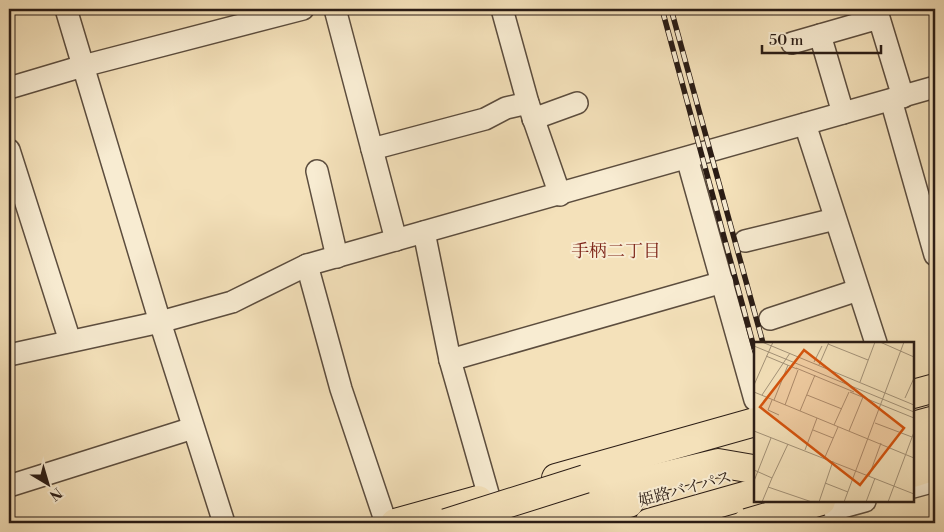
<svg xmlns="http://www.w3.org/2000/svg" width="944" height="532" viewBox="0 0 944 532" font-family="'Libre Bodoni','Noto Serif JP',serif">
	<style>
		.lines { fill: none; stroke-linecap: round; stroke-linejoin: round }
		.minor-casing { stroke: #5c4d3e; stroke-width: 24 }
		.highway-casing { stroke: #2a1c15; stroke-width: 30 }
		.minor { stroke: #f8ecd2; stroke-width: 21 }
		.highway { stroke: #f4e1ba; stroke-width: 28 }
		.rail-casing { stroke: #2a1c15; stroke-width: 5.5 }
		.rail { stroke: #f8ecd2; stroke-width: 4; stroke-dasharray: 11; stroke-linecap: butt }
		.highway-bridge-casing { stroke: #2a1c15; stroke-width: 30; stroke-linecap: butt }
		.highway-bridge { stroke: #f4e1ba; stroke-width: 28 }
		.labels { text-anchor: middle; stroke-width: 4; stroke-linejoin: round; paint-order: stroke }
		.street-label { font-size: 16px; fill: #2a1c15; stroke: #f8ecd2 }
		.neighbourhood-label { font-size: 18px; fill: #7a1f14; stroke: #f8ecd2 }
		.inset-road { fill: none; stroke: #a39278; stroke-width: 1 }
		.view { fill: #d5530d; fill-opacity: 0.15; stroke: #d5530d; stroke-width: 2.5 }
		.inset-edge { fill: none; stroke: #2a1c15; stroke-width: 2.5 }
	</style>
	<rect width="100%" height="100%" fill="#f4e1ba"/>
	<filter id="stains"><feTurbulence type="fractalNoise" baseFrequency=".004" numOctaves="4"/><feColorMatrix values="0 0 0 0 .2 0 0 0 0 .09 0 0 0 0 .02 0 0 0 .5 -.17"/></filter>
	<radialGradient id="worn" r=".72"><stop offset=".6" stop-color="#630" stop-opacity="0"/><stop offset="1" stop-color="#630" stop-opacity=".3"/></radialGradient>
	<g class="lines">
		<g class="minor-casing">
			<g id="minor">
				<path d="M66,9L160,322L224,523"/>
				<path d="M335,9L396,240"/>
				<path d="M502,9L528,103L560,195"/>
				<path d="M820,35L843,113"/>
				<path d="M792,43L879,18L903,97"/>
				<path d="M9,88L83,66L303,9"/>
				<path d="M891,100L935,255"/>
				<path d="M533,119L577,103"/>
				<path d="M805,124L876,343"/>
				<path d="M372,149L485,119L506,108L528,103"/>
				<path d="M9,150L70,341"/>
				<path d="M687,158L755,400"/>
				<path d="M317,171L337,257"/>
				<path d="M424,232L450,360L489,497"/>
				<path d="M745,241L835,219"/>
				<path d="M307,265L341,389L386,523"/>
				<path d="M770,319L858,290"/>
				<path d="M9,355L160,322L232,302L307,265L935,87"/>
				<path d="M450,360L723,282"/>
				<path d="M9,486L193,428"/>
				<path d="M913,487L935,481"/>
				<path d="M828,523L825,512L865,501"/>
			</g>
		</g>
		<g class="highway-casing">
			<g id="highway">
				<path d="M913,394L935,388"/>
				<path d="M913,426L935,420"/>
				<path d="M913,449L935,443"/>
				<path d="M913,473L935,466"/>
				<path d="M556,478L755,422"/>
				<path d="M503,518L586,495L718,463L753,469"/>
				<path d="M395,523L478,500"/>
				<path d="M556,523L629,503"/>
				<path d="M649,523L755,493"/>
			</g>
		</g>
		<use href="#minor" class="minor"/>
		<use href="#highway" class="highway"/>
		<g class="rail-casing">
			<g id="rail">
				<path d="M662,9L755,351"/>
				<path d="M671,9L763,343"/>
				<path d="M797,501L804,523"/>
				<path d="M806,501L812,523"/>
			</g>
		</g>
		<use href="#rail" class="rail"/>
		<g class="highway-bridge-casing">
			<g id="highway-bridge">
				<path d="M446,523L585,479"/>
				<path d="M747,523L821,501"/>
			</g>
		</g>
		<use href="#highway-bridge" class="highway-bridge"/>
	</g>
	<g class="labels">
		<g class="street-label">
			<text transform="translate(685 488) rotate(-15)" y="6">姫路バイパス</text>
		</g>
		<g class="neighbourhood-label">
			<text x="616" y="257">手柄二丁目</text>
		</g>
	</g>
	<g transform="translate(754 342)">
		<rect width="160" height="160" fill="#f4e1ba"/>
		<path class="inset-road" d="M8,0L160,63M126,0L160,15M74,2L114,18M0,4L160,70M12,14L43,27M60,20L68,4M65,23L75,0M42,26L100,50M106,40L121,0M0,43L19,0M0,50L160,116M96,50L160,76M8,53L36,11M53,53L88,67M151,56L160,36M18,58L14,68L25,73M20,58L34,23M31,63L44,28M46,69L61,33M121,81L158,95M80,83L95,50M59,88L79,96M0,89L160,152M95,89L109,55M51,108L63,76M71,115L84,85M0,128L18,136L8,160M115,134L127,101M18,136L34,102M0,139L17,96M71,141L94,150M14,145L58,160M65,160L79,119M90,160L150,0M112,160L121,136M134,160L160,90"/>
		<path class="view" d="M50,8L150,86L106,143L6,65Z"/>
		<rect width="160" height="160" class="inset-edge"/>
	</g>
	<rect width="944" height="532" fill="none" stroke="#f4e1ba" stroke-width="30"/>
	<rect x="10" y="10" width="924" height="512" fill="none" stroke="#2a1c15" stroke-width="2.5"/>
	<rect x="15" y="15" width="914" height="502" fill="none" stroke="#2a1c15"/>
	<g transform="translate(48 484) rotate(142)" stroke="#f8ecd2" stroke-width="4" paint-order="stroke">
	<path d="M0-4L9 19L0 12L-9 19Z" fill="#2a1c15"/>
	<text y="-8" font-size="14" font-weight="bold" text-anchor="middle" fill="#2a1c15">N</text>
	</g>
	<path d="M762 45v8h119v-8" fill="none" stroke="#2a1c15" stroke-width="2.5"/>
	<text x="769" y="45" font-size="15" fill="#2a1c15" stroke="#f8ecd2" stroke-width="4" paint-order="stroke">50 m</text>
	<rect width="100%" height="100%" filter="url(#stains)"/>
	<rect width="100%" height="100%" fill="url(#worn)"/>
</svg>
